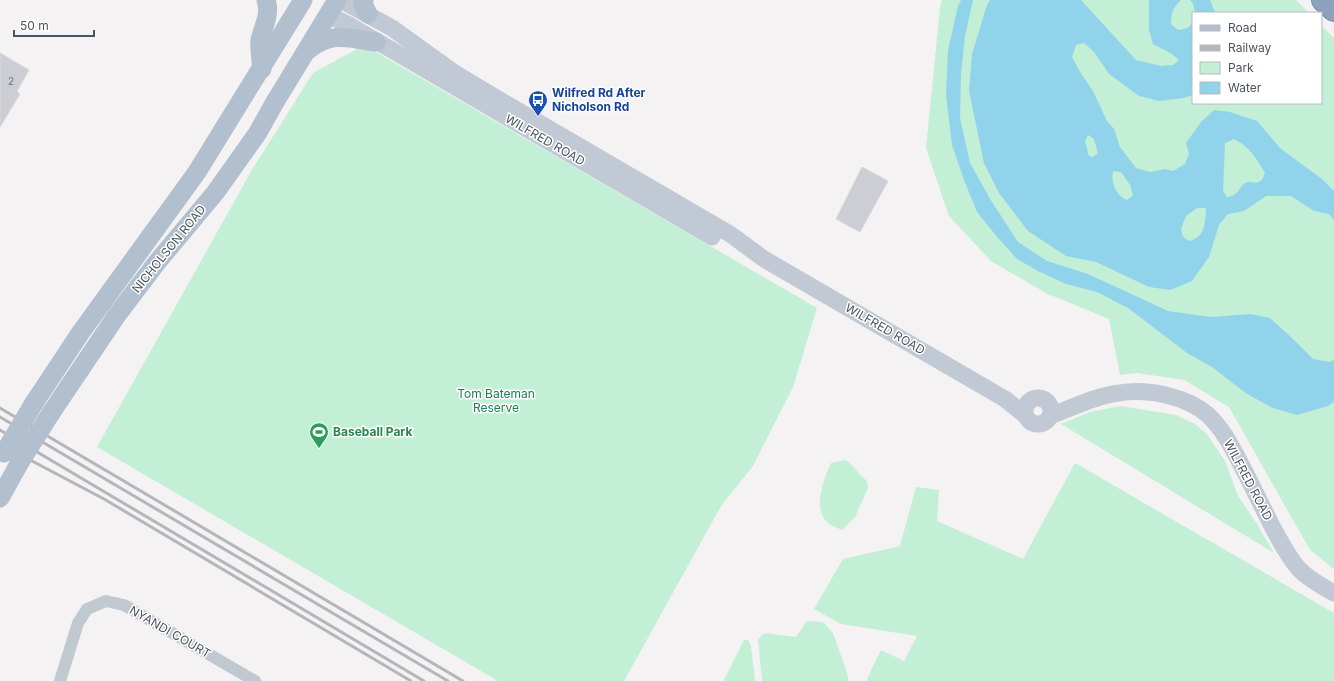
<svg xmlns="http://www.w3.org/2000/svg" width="1334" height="681" viewBox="0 0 1334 681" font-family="Inter,sans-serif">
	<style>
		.green { fill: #c2efd6 }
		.water { fill: #91d3eb; fill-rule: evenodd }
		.building { fill: #ccced4; stroke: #d6d7dd }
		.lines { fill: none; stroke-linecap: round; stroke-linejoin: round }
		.highway-casing { stroke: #768caa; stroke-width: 24 }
		.street { stroke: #c0c8d0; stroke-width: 12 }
		.secondary { stroke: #c0c9d4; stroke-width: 17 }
		.primary { stroke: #b2bfcf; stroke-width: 19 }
		.highway { stroke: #8ba1be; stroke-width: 22 }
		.rail { stroke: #b4b6bc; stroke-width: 3 }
		.primary-bridge { stroke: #b2bfcf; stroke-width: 19 }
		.labels { text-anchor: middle; stroke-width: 3; stroke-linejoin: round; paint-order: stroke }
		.number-label { font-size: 10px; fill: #6a727c }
		.transit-label { font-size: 12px; font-weight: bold; fill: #164399; stroke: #fff; text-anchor: start }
		.street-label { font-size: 12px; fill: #4a545f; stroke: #fff }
		.park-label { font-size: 12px; fill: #1a8153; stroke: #fff }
		.leisure-label { font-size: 12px; font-weight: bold; fill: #27864d; stroke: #fff; text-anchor: start }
	</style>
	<rect width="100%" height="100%" fill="#f4f2f2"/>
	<g class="green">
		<path d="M942,0H1296L1309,13H1193V103H1321V25L1334,38V569L1310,550L1229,407L1184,380L1137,373L1120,375L1109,319L1048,294L991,261L949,216L926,148L940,8Z"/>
		<path d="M364,45L817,308L793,387L753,466L721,506L624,681H498L97,447L253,168L313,73Z"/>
		<path d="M1120,406L1176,415L1195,424L1207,434L1225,461L1238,496L1257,524L1274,553L1061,424L1090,412Z"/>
		<path d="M846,460C854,466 859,475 867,481L868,488L855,517L842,530C837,528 829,525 826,521C813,507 824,478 831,463Z"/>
		<path d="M1075,463L1334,613V681H866L881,650L904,661L917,636L841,624L814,609L843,559L900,546L916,487L939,490L937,521L1023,559Z"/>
		<path d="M807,621L823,622L833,633L848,676V681H762L758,639L765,633L796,637Z"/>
		<path d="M744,640H748L751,646L755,681H726L724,680Z"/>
	</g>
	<g class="water">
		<path d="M961,0H973L965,36L961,74L960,118L970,163L990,199L1018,242L1047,261L1088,274L1168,311L1211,317L1251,314L1270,318L1292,338L1313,359L1330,362L1334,360V402L1328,406L1297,415L1273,408L1247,394L1212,367L1187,353L1128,308L1097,292L1066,284L1038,271L1017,259L998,238L977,212L964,180L952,145L946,94L948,50L958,6Z"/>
		<path d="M990,0H1081L1136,60L1161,66L1173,65L1179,60L1172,54L1153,44L1149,30V0H1181C1173,7 1171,14 1171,24L1178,30L1188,28L1193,22V95L1184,98L1159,101L1139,96L1109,74L1094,52L1084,43L1076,45L1072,57L1080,72L1093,91L1107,121L1114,129L1120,147L1136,168L1150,172L1165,169L1173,171L1185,164L1189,154L1186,143L1201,122L1214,110L1230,112L1257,121L1281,149L1322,179L1334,191V220L1329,214L1314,211L1291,196H1266L1244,211L1228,214L1219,225L1209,257L1192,281L1170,290L1149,287L1096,262L1066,256L1028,231L999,193L984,163L969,91L972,54L987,5ZM1088,135L1094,139L1098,153L1093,157L1089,156L1085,141ZM1234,139C1249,146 1257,159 1265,173L1262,180L1257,183C1240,179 1244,188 1234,195C1234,195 1228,197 1227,197L1223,191L1225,143ZM1113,171L1121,172L1130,185L1133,195L1127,200C1115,195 1111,183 1113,171ZM1197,208H1206C1205,223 1206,237 1189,241L1183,237L1181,229L1186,216Z"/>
		<path d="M1190,0H1210L1215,13H1195L1193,3Z"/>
	</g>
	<g class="building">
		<path d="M0,53L29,70L17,91L20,94L0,127Z"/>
		<path d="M862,167L888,181L860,232L836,219Z"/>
	</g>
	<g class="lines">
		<g class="highway-casing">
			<path id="highway" d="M1323,0L1334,10"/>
		</g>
		<path class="street" d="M60,681L78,623L87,609L106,601L124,605L255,681"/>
		<g class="secondary">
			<path d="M341,0L392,28L453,72L503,102L730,234L764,259L1005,399L1025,415"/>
			<path d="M328,15L349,25L712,237"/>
			<circle cx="1038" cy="411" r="13"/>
			<path d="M1050,416C1072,408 1095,396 1119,393C1147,388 1186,396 1208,415C1225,431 1235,453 1246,474C1255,492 1264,510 1273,528C1281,542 1288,557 1299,569C1308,579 1322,586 1334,593"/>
		</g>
		<g class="primary">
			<path d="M364,0L363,4L368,14"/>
			<path d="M308,50C332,31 348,38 376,42"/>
			<path d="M262,69C261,60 259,49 260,40C263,27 271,14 266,0"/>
			<path d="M34,403L81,332L197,172L303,0"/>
			<path d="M51,413L117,315L158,261L215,193L257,134L275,102L337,0"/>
			<path d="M0,498L20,462"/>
		</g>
		<use href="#highway" class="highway"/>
		<g class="rail">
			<path d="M0,408L463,681"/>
			<path d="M0,417L448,681"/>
			<path d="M0,430L424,681"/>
			<path d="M0,444L104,499L411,681"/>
		</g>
		<g class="primary-bridge">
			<path d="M4,453L34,403"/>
			<path d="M20,462L51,413"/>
		</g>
	</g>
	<defs>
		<g id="bus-pin" transform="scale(1)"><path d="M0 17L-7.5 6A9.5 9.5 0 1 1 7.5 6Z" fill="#1a4fb4" stroke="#fff"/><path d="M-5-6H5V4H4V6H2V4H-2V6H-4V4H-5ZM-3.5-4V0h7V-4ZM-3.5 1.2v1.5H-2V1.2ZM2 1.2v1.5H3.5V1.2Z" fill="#fff"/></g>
		<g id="stadium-pin" transform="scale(1)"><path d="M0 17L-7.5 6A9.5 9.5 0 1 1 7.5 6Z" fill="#2e9e5b" stroke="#fff"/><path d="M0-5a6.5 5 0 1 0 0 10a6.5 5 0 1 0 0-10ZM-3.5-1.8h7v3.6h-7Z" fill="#fff"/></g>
	</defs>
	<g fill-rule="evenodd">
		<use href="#bus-pin" x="538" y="100"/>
		<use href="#stadium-pin" x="319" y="432"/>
	</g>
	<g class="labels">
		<g class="number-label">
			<text x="11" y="85">2</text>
		</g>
		<g class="transit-label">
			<text x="552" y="97">Wilfred Rd After<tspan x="552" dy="14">Nicholson Rd</tspan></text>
		</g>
		<g class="street-label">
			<text transform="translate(545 140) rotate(30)" y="4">WILFRED ROAD</text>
			<text transform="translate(169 249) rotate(-51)" y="4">NICHOLSON ROAD</text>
			<text transform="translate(885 329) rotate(30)" y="4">WILFRED ROAD</text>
			<text transform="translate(1248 480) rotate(62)" y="4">WILFRED ROAD</text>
			<text transform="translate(170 632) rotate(30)" y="4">NYANDI COURT</text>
		</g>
		<g class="park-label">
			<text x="496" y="398">Tom Bateman<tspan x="496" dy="14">Reserve</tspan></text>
		</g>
		<g class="leisure-label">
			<text x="333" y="436">Baseball Park</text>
		</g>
	</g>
	<rect x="1192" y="12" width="130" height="92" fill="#ffffff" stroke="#b7bbbf"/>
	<rect x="1200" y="25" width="20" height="6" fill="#b2bfcf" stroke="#b7bbbf"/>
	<text x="1228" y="32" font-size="12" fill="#4a545f">Road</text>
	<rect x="1200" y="45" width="20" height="6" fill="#b4b6bc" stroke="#b7bbbf"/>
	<text x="1228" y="52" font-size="12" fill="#4a545f">Railway</text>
	<rect x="1200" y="62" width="20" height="12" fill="#c2efd6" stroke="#b7bbbf"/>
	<text x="1228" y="72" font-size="12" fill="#4a545f">Park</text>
	<rect x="1200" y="82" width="20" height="12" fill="#91d3eb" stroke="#b7bbbf"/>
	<text x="1228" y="92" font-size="12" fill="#4a545f">Water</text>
	<path d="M14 30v6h80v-6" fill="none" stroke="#4a545f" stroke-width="2"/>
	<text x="20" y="30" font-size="12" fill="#4a545f" stroke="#ffffff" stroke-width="3" paint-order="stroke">50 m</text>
</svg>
